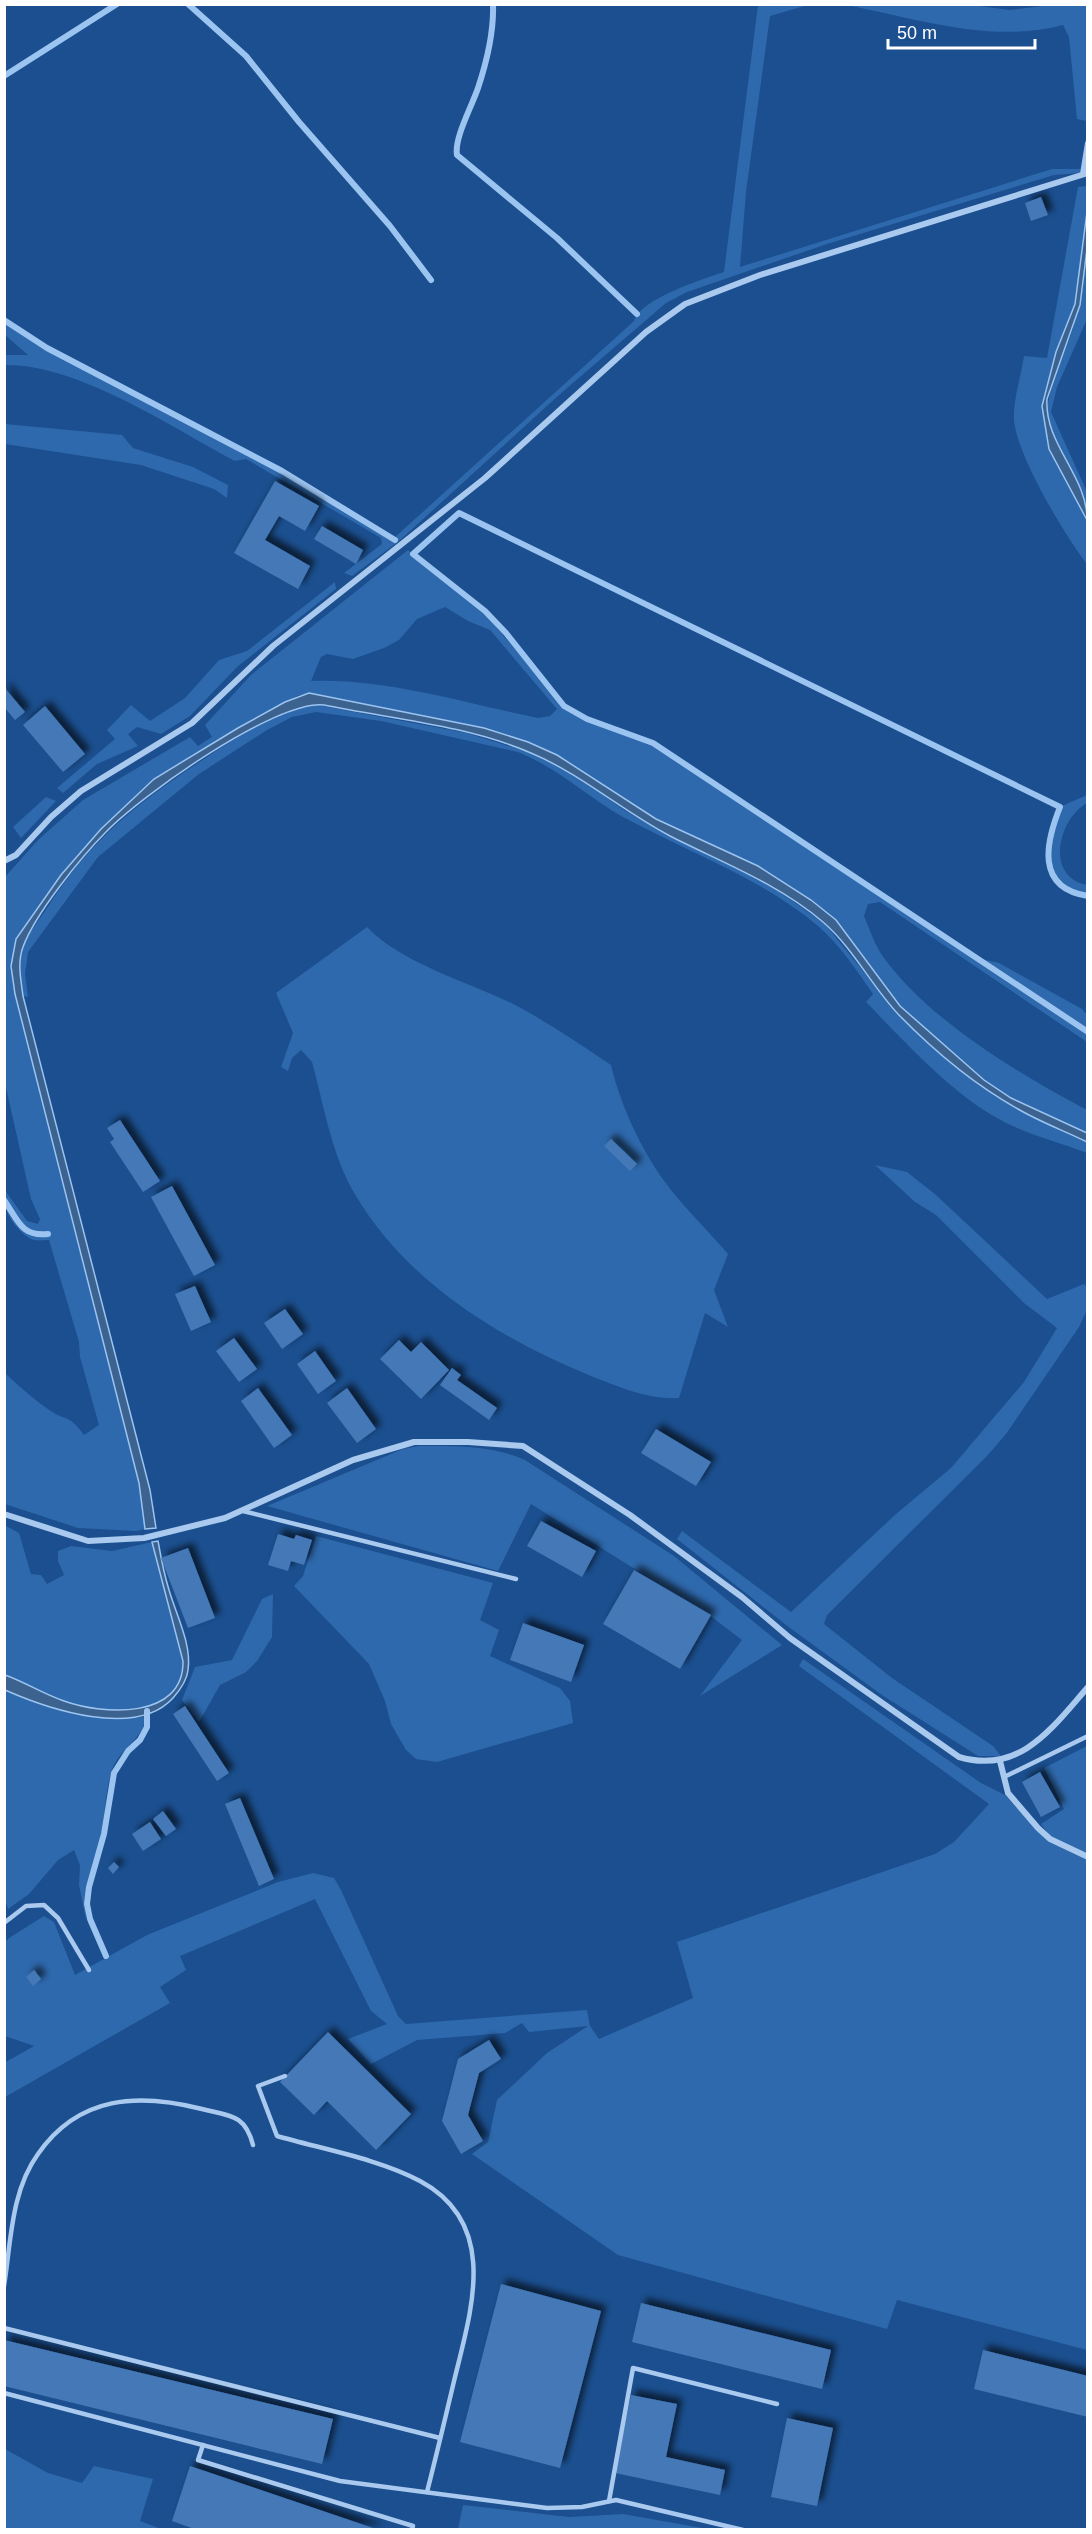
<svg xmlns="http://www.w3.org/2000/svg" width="1092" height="2534" viewBox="0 0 1092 2534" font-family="Arial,sans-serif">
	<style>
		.green { fill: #2e69ad; fill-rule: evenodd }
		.water { fill: #3c6290; stroke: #9cc4f0; stroke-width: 1.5 }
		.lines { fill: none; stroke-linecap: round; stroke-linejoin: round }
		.stream { stroke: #9cc4f0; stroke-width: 6 }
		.building { fill: #4478b7; filter: url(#shadow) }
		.lane { stroke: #a9c9ee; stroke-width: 4.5 }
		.street { stroke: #a9c9ee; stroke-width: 6 }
	</style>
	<defs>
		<filter id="shadow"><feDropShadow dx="5.5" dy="-5.5" stdDeviation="3" flood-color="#0009"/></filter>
	</defs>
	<rect width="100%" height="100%" fill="#1b4f8f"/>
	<g class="green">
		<path d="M964,4L1010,10L1051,5H1087V121L1077,119L1069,37L1063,25C994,44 916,19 847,5Z"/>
		<path d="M758,5H808L770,16L746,192L740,267L1052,169H1081L1080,173L1054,175L827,244L687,292L666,303L559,395L398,542L352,576L344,573L382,544L381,538L246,459L235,461C171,427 78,364 5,365L4,355H28L5,335V322L46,349L281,472L394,541V538L634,321C640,299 703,279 724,272Z"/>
		<path d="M1087,186V220L1075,304L1056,352L1042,406L1076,501L1087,520V564C1065,536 1017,456 1014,420C1013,400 1021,376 1024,356L1047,358L1078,187Z"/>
		<path d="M1087,249V319L1057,387L1051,412L1087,492V507L1054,438L1046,412L1052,385L1073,329Z"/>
		<path d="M5,424L122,435L133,448L193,467L228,485L227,498L214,489L141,465L5,444Z"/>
		<path d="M408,550L484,612L563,707L587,720L653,744L1087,1034V1042L880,902L868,904L864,916C870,930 875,946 884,958C929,1020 1019,1074 1087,1110V1133L1011,1098L984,1080L900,1006L836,920L811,900L758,866L656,819L557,755L528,742L484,728L309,693L297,696L154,779L101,829L61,875L16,939L15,994L139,1483L145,1529L136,1531L78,1528L5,1504V1373C14,1382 48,1412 60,1416C72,1420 76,1424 84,1435L99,1425L80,1357L79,1342L49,1240C45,1240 39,1241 34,1240C22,1237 5,1215 5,1203C17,1221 24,1240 48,1235L47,1232C41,1233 34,1235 28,1231C18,1224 5,1201 4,1189L27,1221L38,1224L40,1219L31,1199L5,1083V877L38,840L83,800L190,737L198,746L212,737L205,725L251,675ZM445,607L468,621L490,630L557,709L550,716L538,718C464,703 386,678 311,681L321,657L327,654L353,659L384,648L399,640L417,619Z"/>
		<path d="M335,582L336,589L237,667L190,716L161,734L137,727L128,734L138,746L97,764L63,793L57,788L115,739L107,730L131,705L150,721L185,698L219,660L247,651Z"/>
		<path d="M312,704L467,733L531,753L573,773L624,810L667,835L760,878L825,924L898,1014L969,1075L1021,1111L1087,1142V1153C1058,1142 1025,1134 997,1118C950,1092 904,1041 866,1002L873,994C857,971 840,945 818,926C761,878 688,852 623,817C586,796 558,768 518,752L381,721L316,712L292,717L267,730L199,774L98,857L28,952L25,974L28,997L23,996C22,983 18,969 20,956C24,938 37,923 47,908C91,839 136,804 204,759C239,736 271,715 312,704Z"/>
		<path d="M1087,795V803C1058,819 1045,877 1087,885V894C1035,886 1049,841 1062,806Z"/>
		<path d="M46,797L56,801L21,838L13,827Z"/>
		<path d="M367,927C402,964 472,983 517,1006C549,1023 581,1045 611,1065C620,1103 639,1145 662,1178C681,1205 707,1229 728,1254L714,1290L728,1327L705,1313L679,1398C649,1400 619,1387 591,1376C500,1339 407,1282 356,1196C332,1157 324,1106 312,1062L301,1050L292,1058L288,1071L281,1067L293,1033L276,993Z"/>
		<path d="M981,959L999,963L1082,1009L1087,1015V1031Z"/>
		<path d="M875,1165L907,1172L936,1195L1047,1299L1084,1284L1087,1287V1310L1079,1327L1006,1434L987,1456L827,1615L824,1624L892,1678L993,1746L1001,1756H978L882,1695L790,1628L677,1539L682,1531L791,1612L896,1514L951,1468L1024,1382L1057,1328L1024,1303L936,1215L915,1202Z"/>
		<path d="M419,1446C454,1446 492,1445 525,1460L674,1556L782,1645L700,1696L742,1640L713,1618L531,1504L498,1571L267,1506L403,1449Z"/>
		<path d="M4,1525L19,1533L31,1574L41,1575L47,1584L64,1575L58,1561V1551L71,1546L112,1551L152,1542L183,1661C184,1720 103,1715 64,1701C43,1694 25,1682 5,1675Z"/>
		<path d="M316,1536L493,1583L480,1620L499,1630L490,1656L560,1688L570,1701L573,1723L437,1762L416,1759L406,1750L391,1724L385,1701L369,1664L294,1586L303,1576Z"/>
		<path d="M273,1594L272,1637L257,1661L246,1672L220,1685L199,1722L182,1700L195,1667L232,1660L262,1599Z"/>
		<path d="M803,1659L981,1783L1005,1795L1049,1842L1087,1860V2350L897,2300L887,2329L618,2255L472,2154L488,2142L497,2100L547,2053L588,2026L529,2032L522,2023L505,2033L417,2040L371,2064L348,2039L387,2024L371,2011L315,1899L180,1956L186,1970L160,1987L170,2003L5,2097L4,2063L34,2046L5,2036V1942L9,1938L44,1916L54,1922L75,1975L147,1935L278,1882L313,1873L334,1878L341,1890L398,2016L406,2024L587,2010L590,2026L599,2039L693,1998L677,1942L935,1854L954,1842L989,1804L799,1666Z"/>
		<path d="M5,1690C48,1709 98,1722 146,1717C143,1740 119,1749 112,1770C106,1788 105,1811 102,1830C96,1862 84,1886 86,1920L79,1885L80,1865L74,1850L58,1860L29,1894L8,1909L5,1899Z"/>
		<path d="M1087,1746V1855L1051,1838L1041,1824L1064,1809L1044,1768Z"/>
		<path d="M5,2449L48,2473L82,2483L94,2466L153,2479L140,2521L161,2529H5Z"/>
		<path d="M463,2505L569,2517L623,2514L708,2529H458Z"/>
	</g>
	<g class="water">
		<path d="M1087,212V249L1080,305L1047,399C1044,444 1088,477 1087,520L1049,449L1042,406L1056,352L1075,304Z"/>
		<path d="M309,693L484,728L528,742L557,755L656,819L758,866L811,900L836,920L900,1006L984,1080L1011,1098L1087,1133V1142C1065,1131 1040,1122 1018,1109C975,1085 932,1049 898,1014C871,985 853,948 823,922C777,883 723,863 670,836C622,811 581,774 531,753C466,725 392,719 324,705C277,699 139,797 106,832C81,857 35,914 23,947C17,963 21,980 23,996L150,1490L156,1528L145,1529L139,1483L15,994L11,966L16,939L61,875L101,829L154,779L238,728L285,702Z"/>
		<path d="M158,1541C161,1558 164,1574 169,1590C176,1614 192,1645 188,1670C187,1681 180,1690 173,1698C136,1739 48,1709 5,1690V1675C25,1682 43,1694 64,1701C103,1715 184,1720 183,1661L152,1542Z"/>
	</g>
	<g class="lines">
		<g class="stream">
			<path d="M188,4L246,56L299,122L390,226L431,280"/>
			<path d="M493,4C494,33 487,61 478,88C472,106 454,138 457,155L557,238L637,314"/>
			<path d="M4,76L117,4"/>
			<path d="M4,320L47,348L282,471L395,540"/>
			<path d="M1088,896C1035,888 1046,842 1060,807L459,513L413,554L485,611L506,633L564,706L587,719L653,743L1088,1032"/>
			<path d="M4,1200C18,1220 21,1237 48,1234"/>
			<path d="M106,1956L90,1919L87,1904L89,1887L104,1834L114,1773L128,1751L140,1740L147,1727V1711"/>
		</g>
	</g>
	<g class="building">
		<path d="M1041,197L1048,215L1031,221L1025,203Z"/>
		<path d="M275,481L319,506L305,531L279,516L265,540L310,566L298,589L234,553Z"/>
		<path d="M322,526L363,550L356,564L314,539Z"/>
		<path d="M4,687L25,712L15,720L4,707Z"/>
		<path d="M45,706L85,754L63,772L23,725Z"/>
		<path d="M120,1120L160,1181L143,1192L110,1142L114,1139L107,1128Z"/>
		<path d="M611,1139L637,1164L630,1171L604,1146Z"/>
		<path d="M172,1186L215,1265L194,1276L151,1197Z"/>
		<path d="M195,1286L211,1322L191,1331L175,1294Z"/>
		<path d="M285,1309L303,1334L282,1349L264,1323Z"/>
		<path d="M234,1338L257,1369L239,1382L216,1351Z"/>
		<path d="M399,1340L411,1352L421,1342L449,1370L421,1399L380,1359Z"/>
		<path d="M315,1351L336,1381L318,1394L297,1364Z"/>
		<path d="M452,1368L461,1375L457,1380L497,1408L489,1420L440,1385Z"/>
		<path d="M258,1388L292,1435L274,1448L241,1401Z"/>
		<path d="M347,1388L376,1429L357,1443L327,1403Z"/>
		<path d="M656,1429L711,1462L696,1486L641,1453Z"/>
		<path d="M541,1521L596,1551L582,1577L527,1546Z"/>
		<path d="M278,1534L294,1539L296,1535L312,1540L304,1565L291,1561L288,1571L268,1565Z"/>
		<path d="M188,1548L215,1618L188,1628L161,1558Z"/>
		<path d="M634,1570L711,1615L680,1669L603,1624Z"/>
		<path d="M523,1623L584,1645L571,1682L510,1660Z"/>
		<path d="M185,1706L229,1773L217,1781L173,1714Z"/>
		<path d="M1040,1772L1060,1807L1041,1817L1022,1782Z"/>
		<path d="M240,1798L274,1879L259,1886L225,1804Z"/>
		<path d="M163,1811L176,1829L166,1836L153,1819Z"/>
		<path d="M150,1822L161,1839L143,1851L132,1834Z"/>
		<path d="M114,1862L119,1867L113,1874L108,1868Z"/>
		<path d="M34,1970L41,1979L33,1986L26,1977Z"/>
		<path d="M328,2032L411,2114L376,2150L327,2101L314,2115L280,2082Z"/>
		<path d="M489,2040L501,2059L479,2073L468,2115L483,2141L461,2154L442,2121L458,2059Z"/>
		<path d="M501,2284L601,2311L560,2468L460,2442Z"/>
		<path d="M641,2303L831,2350L822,2389L632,2342Z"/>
		<path d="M4,2340L333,2419L322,2464L4,2386Z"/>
		<path d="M983,2350L1088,2376V2417L974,2389Z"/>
		<path d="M631,2395L677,2404L666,2457L725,2470L720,2495L615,2473Z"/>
		<path d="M787,2418L833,2428L817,2506L771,2497Z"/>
		<path d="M190,2466L376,2529V2530H197L172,2521Z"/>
	</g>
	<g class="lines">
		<g class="lane">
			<path d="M243,1511L516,1579"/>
			<path d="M1004,1777L1088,1736"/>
			<path d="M4,1923L26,1906L44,1905L58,1918L89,1970"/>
			<path d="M285,2076L258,2086L277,2136C322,2149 379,2159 420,2181C499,2223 472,2308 455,2377C446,2415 437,2453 427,2492"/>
			<path d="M4,2286C11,2242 11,2191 38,2154C79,2095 139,2093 202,2109C230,2116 245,2114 253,2145"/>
			<path d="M4,2328L440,2438"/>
			<path d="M4,2393L340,2481L547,2508L582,2507L616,2500L743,2530"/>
			<path d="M203,2445L198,2460L413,2526L412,2530"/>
			<path d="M609,2501L633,2368L777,2404"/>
		</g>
		<g class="street">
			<path d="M1083,174L1088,143"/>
			<path d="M4,861L16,855L51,817L81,791L192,723L273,646L485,478L646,332L685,304L760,275L1088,173"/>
			<path d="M4,1514L88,1541L144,1538L225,1518L353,1460L414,1442H468L523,1446L630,1515L742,1597L790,1638L959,1757C1020,1775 1052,1728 1088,1687"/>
			<path d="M1000,1761L1008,1793L1038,1828L1050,1839L1088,1857"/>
		</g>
	</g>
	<rect width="1092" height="2534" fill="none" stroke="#ffffff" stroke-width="12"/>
	<path d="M888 39v9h147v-9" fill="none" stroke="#ffffff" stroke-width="3"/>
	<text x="897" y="39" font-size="18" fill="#ffffff" stroke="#1b4f8f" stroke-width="4.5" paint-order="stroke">50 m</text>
</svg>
